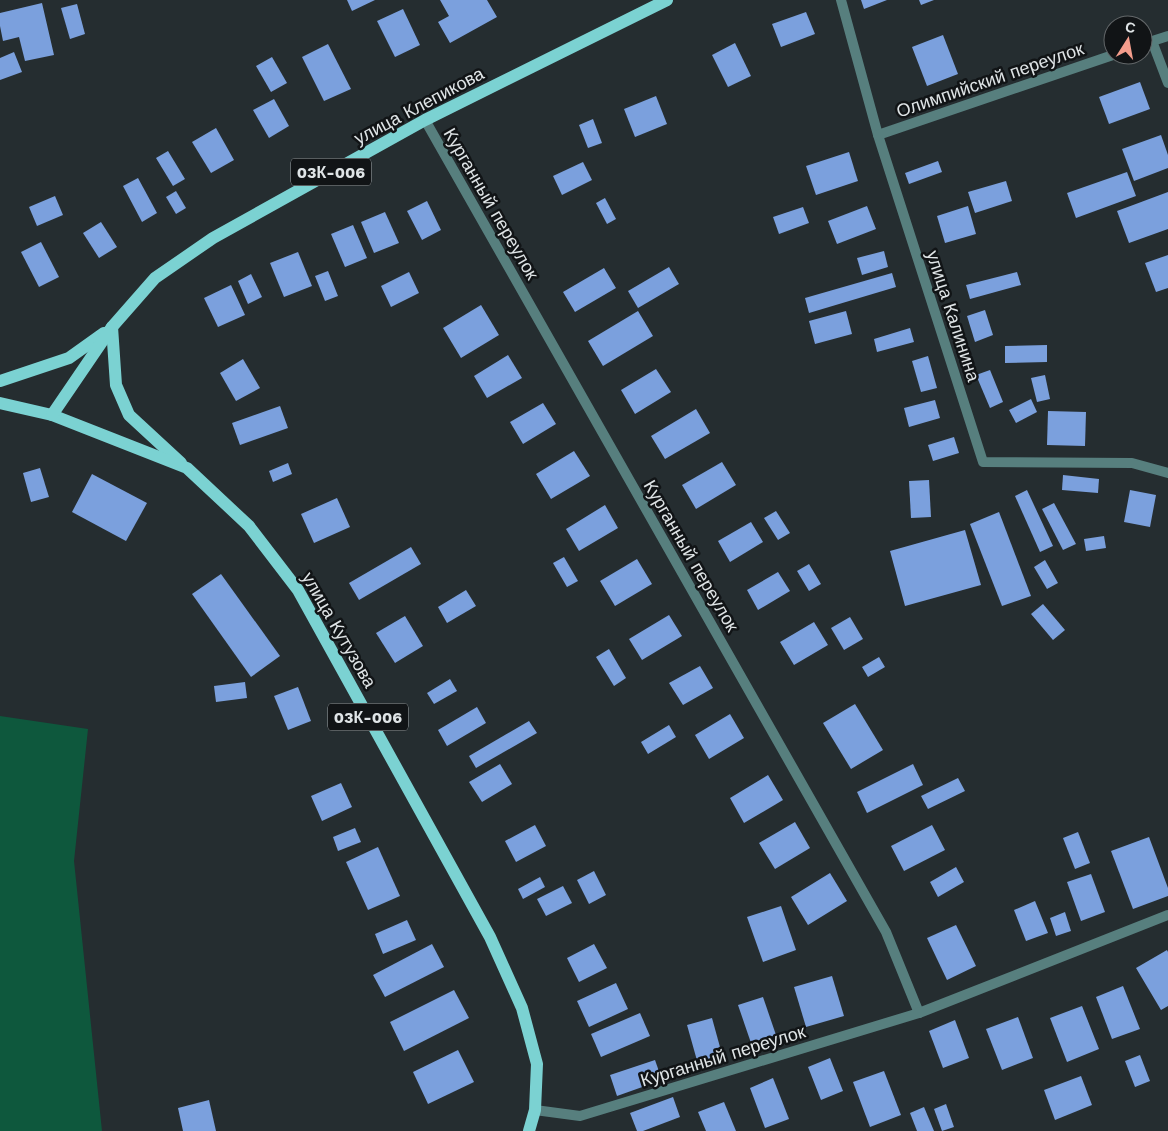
<svg xmlns="http://www.w3.org/2000/svg" width="1168" height="1131" viewBox="0 0 1168 1131" font-family="'Work Sans',sans-serif">
	<style>
		.green { fill: #0e583d }
		.building { fill: #7ba0dd }
		.lines { fill: none; stroke-linecap: round; stroke-linejoin: round }
		.street { stroke: #577f7e; stroke-width: 10 }
		.primary { stroke: #7bd2d2; stroke-width: 12 }
		.labels { text-anchor: middle; stroke-width: 5; stroke-linejoin: round; paint-order: stroke }
		.shield { fill: #111416; stroke: #a1a6a8; stroke-width: 1 }
		.shield-label { font-size: 16px; font-weight: bold; fill: #dfe4e6 }
		.street-label { font-size: 18px; fill: #dfe4e6; stroke: #111416 }
	</style>
	<rect width="100%" height="100%" fill="#252d30"/>
	<path class="green" d="M0,716L88,729L74,861L102,1131H0Z"/>
	<g class="building">
		<path d="M347,0H375L352,11Z"/>
		<path d="M440,0H487L497,17L450,43L438,22L449,16Z"/>
		<path d="M861,0H887L864,9Z"/>
		<path d="M919,0H934L921,5Z"/>
		<path d="M42,3L54,55L25,61L19,37L3,41L0,26V13Z"/>
		<path d="M77,4L85,34L70,39L61,8Z"/>
		<path d="M403,9L420,45L395,57L377,21Z"/>
		<path d="M806,12L815,34L781,47L772,24Z"/>
		<path d="M943,35L958,74L927,86L912,47Z"/>
		<path d="M735,43L751,76L728,87L712,55Z"/>
		<path d="M328,44L351,89L324,101L302,57Z"/>
		<path d="M14,52L22,72L0,80V58Z"/>
		<path d="M272,57L287,83L271,92L256,66Z"/>
		<path d="M1140,82L1150,109L1109,124L1099,97Z"/>
		<path d="M656,96L667,124L635,137L624,109Z"/>
		<path d="M274,99L289,126L269,138L253,110Z"/>
		<path d="M593,119L602,143L588,148L579,125Z"/>
		<path d="M216,128L234,160L211,173L192,142Z"/>
		<path d="M1161,135L1168,155V168L1134,181L1122,149Z"/>
		<path d="M168,151L185,179L173,186L156,158Z"/>
		<path d="M849,152L858,181L816,195L806,166Z"/>
		<path d="M938,161L942,172L909,184L905,173Z"/>
		<path d="M583,162L592,180L562,195L553,176Z"/>
		<path d="M1127,172L1136,196L1076,218L1067,193Z"/>
		<path d="M138,178L157,213L142,222L123,186Z"/>
		<path d="M1006,181L1012,201L975,213L968,192Z"/>
		<path d="M176,191L186,208L176,214L166,197Z"/>
		<path d="M1168,192V229L1129,243L1117,211Z"/>
		<path d="M55,196L63,215L37,226L29,207Z"/>
		<path d="M605,198L616,219L607,224L596,203Z"/>
		<path d="M427,201L441,230L422,240L407,211Z"/>
		<path d="M867,206L876,229L837,244L828,221Z"/>
		<path d="M968,206L976,234L945,243L937,216Z"/>
		<path d="M803,207L809,223L779,234L773,217Z"/>
		<path d="M385,212L399,243L374,253L361,222Z"/>
		<path d="M101,222L117,247L99,258L83,233Z"/>
		<path d="M353,225L367,258L345,267L331,234Z"/>
		<path d="M41,242L59,277L39,287L21,252Z"/>
		<path d="M884,251L888,267L862,275L857,258Z"/>
		<path d="M298,252L312,286L284,297L270,263Z"/>
		<path d="M1168,255V288L1156,292L1145,263Z"/>
		<path d="M669,267L679,284L638,308L628,291Z"/>
		<path d="M604,268L616,288L575,312L563,292Z"/>
		<path d="M328,271L338,296L325,301L315,276Z"/>
		<path d="M409,272L419,293L391,307L381,286Z"/>
		<path d="M1017,272L1021,285L970,299L966,285Z"/>
		<path d="M892,273L896,287L809,313L805,298Z"/>
		<path d="M251,274L262,297L248,304L238,281Z"/>
		<path d="M231,285L245,315L218,327L204,298Z"/>
		<path d="M481,305L499,335L461,358L443,328Z"/>
		<path d="M985,310L993,335L975,342L967,316Z"/>
		<path d="M638,311L653,336L603,366L588,341Z"/>
		<path d="M846,311L852,334L815,344L809,321Z"/>
		<path d="M910,328L914,342L877,352L874,339Z"/>
		<path d="M1047,345V362L1005,363V346Z"/>
		<path d="M508,355L522,378L487,398L474,376Z"/>
		<path d="M928,356L937,388L921,392L912,361Z"/>
		<path d="M243,359L260,388L236,401L220,373Z"/>
		<path d="M656,369L671,392L635,414L621,390Z"/>
		<path d="M990,370L1003,402L990,408L976,375Z"/>
		<path d="M1045,375L1050,399L1037,402L1031,378Z"/>
		<path d="M1031,399L1037,412L1016,423L1009,410Z"/>
		<path d="M935,400L940,418L909,427L904,408Z"/>
		<path d="M543,403L556,424L523,444L510,422Z"/>
		<path d="M280,406L288,428L240,445L232,423Z"/>
		<path d="M696,409L710,433L665,459L651,436Z"/>
		<path d="M1048,411L1086,412L1085,446L1047,445Z"/>
		<path d="M954,437L959,453L933,461L928,445Z"/>
		<path d="M574,451L590,476L551,499L536,474Z"/>
		<path d="M722,462L736,485L696,509L682,485Z"/>
		<path d="M288,463L292,474L273,482L269,471Z"/>
		<path d="M40,468L49,497L31,502L23,473Z"/>
		<path d="M92,474L147,503L126,541L72,512Z"/>
		<path d="M1063,475L1099,479L1098,493L1062,490Z"/>
		<path d="M929,480L931,517L911,518L909,481Z"/>
		<path d="M1027,490L1053,546L1040,552L1015,496Z"/>
		<path d="M1130,490L1156,495L1150,527L1124,522Z"/>
		<path d="M337,498L350,527L314,543L301,514Z"/>
		<path d="M1054,503L1076,544L1063,550L1042,509Z"/>
		<path d="M605,505L618,528L579,551L566,529Z"/>
		<path d="M776,511L790,533L778,540L764,518Z"/>
		<path d="M999,512L1031,596L1002,606L970,524Z"/>
		<path d="M751,522L763,542L730,562L718,541Z"/>
		<path d="M965,530L981,585L905,606L890,551Z"/>
		<path d="M1104,536L1106,548L1086,551L1084,539Z"/>
		<path d="M411,547L421,564L359,600L349,583Z"/>
		<path d="M564,557L578,581L567,587L553,563Z"/>
		<path d="M637,559L652,584L615,606L600,581Z"/>
		<path d="M1045,560L1058,583L1047,589L1034,567Z"/>
		<path d="M809,564L821,584L809,591L797,571Z"/>
		<path d="M778,572L790,591L758,610L747,590Z"/>
		<path d="M221,574L280,656L251,677L192,594Z"/>
		<path d="M466,590L476,606L447,623L438,607Z"/>
		<path d="M1043,604L1065,630L1053,640L1031,614Z"/>
		<path d="M669,615L682,636L642,660L629,639Z"/>
		<path d="M405,616L423,646L395,663L376,633Z"/>
		<path d="M850,617L863,639L844,650L831,628Z"/>
		<path d="M814,622L828,645L794,665L780,642Z"/>
		<path d="M609,649L626,678L614,686L596,657Z"/>
		<path d="M879,657L885,667L868,677L862,667Z"/>
		<path d="M700,666L713,688L683,705L669,683Z"/>
		<path d="M450,679L457,691L434,704L427,693Z"/>
		<path d="M245,682L247,698L216,702L214,686Z"/>
		<path d="M298,687L311,721L288,730L274,696Z"/>
		<path d="M855,704L883,750L851,769L823,723Z"/>
		<path d="M477,707L486,723L447,746L438,730Z"/>
		<path d="M730,714L744,738L709,759L695,735Z"/>
		<path d="M529,721L537,733L476,768L469,756Z"/>
		<path d="M669,725L676,737L648,754L641,742Z"/>
		<path d="M500,764L512,784L482,802L469,782Z"/>
		<path d="M913,764L923,785L867,813L857,792Z"/>
		<path d="M768,775L783,800L744,823L730,798Z"/>
		<path d="M958,778L965,791L928,809L921,796Z"/>
		<path d="M341,783L352,807L322,821L311,796Z"/>
		<path d="M795,822L810,848L775,869L759,843Z"/>
		<path d="M535,825L546,846L516,862L505,841Z"/>
		<path d="M932,825L945,850L904,871L891,846Z"/>
		<path d="M355,828L361,842L338,851L333,837Z"/>
		<path d="M1078,832L1090,863L1075,869L1063,838Z"/>
		<path d="M1149,837L1168,888V896L1133,909L1111,851Z"/>
		<path d="M378,847L400,896L368,910L346,862Z"/>
		<path d="M956,867L964,882L938,897L930,882Z"/>
		<path d="M594,871L606,895L589,904L577,880Z"/>
		<path d="M830,873L847,901L808,925L791,897Z"/>
		<path d="M1091,874L1105,912L1081,921L1067,882Z"/>
		<path d="M540,877L545,887L523,899L518,889Z"/>
		<path d="M563,886L572,903L546,916L537,899Z"/>
		<path d="M1035,901L1048,933L1026,941L1014,910Z"/>
		<path d="M781,906L796,950L763,962L747,917Z"/>
		<path d="M1065,912L1071,931L1056,936L1050,918Z"/>
		<path d="M407,920L416,940L383,954L375,934Z"/>
		<path d="M956,925L976,966L947,980L927,938Z"/>
		<path d="M432,944L444,967L385,997L373,975Z"/>
		<path d="M594,944L607,968L579,982L567,958Z"/>
		<path d="M1167,950L1168,952V1006L1161,1010L1136,968Z"/>
		<path d="M832,976L844,1016L806,1027L794,987Z"/>
		<path d="M616,983L628,1009L589,1027L577,1001Z"/>
		<path d="M1123,986L1140,1029L1112,1039L1096,997Z"/>
		<path d="M454,990L469,1018L404,1051L390,1022Z"/>
		<path d="M763,997L776,1035L751,1043L738,1005Z"/>
		<path d="M1082,1006L1099,1049L1067,1062L1050,1018Z"/>
		<path d="M640,1013L650,1036L601,1057L591,1034Z"/>
		<path d="M1018,1017L1033,1058L1002,1070L986,1029Z"/>
		<path d="M712,1018L723,1058L698,1064L687,1025Z"/>
		<path d="M955,1020L969,1058L943,1068L929,1031Z"/>
		<path d="M458,1050L474,1082L428,1104L413,1072Z"/>
		<path d="M1140,1055L1150,1081L1135,1087L1125,1061Z"/>
		<path d="M830,1058L843,1091L821,1100L808,1067Z"/>
		<path d="M655,1060L662,1080L617,1096L610,1075Z"/>
		<path d="M884,1071L901,1115L870,1127L853,1082Z"/>
		<path d="M1081,1076L1092,1105L1055,1120L1044,1090Z"/>
		<path d="M773,1078L789,1119L765,1128L750,1088Z"/>
		<path d="M673,1097L680,1117L643,1131H637L630,1113Z"/>
		<path d="M209,1100L216,1131H183L178,1108Z"/>
		<path d="M724,1102L736,1131H706L698,1112Z"/>
		<path d="M946,1104L954,1127L942,1131L934,1109Z"/>
		<path d="M924,1107L934,1131H917L910,1113Z"/>
	</g>
	<g class="lines">
		<g class="street">
			<path d="M841,0L878,135L983,462L1132,463L1168,473"/>
			<path d="M1152,41L1168,83"/>
			<path d="M1143,44L1168,36"/>
			<path d="M425,120L886,932L919,1013"/>
			<path d="M878,135L1113,55"/>
			<path d="M535,1110L580,1116L919,1013L1168,915"/>
		</g>
		<g class="primary">
			<path d="M112,327L116,385L129,415L181,463"/>
			<path d="M0,381L69,358L104,333"/>
			<path d="M0,403L52,415L187,468L249,526L298,590L490,937L522,1008L537,1064L535,1110L529,1131"/>
			<path d="M52,415L112,327L155,278L213,238L425,120L667,0"/>
		</g>
	</g>
	<g class="labels">
		<g class="shield">
			<rect x="291" y="158.5" width="80" height="27" rx="4"/>
			<rect x="328" y="703.5" width="80" height="27" rx="4"/>
		</g>
		<g class="shield-label">
			<text x="331" y="178">03К-006</text>
			<text x="368" y="723">03К-006</text>
		</g>
		<g class="street-label">
			<text transform="translate(990 80) rotate(-19)" y="6">Олимпийский переулок</text>
			<text transform="translate(419 106) rotate(-28)" y="6">улица Клепикова</text>
			<text transform="translate(491 204) rotate(60)" y="6">Курганный переулок</text>
			<text transform="translate(953 316) rotate(72)" y="6">улица Калинина</text>
			<text transform="translate(691 556) rotate(60)" y="6">Курганный переулок</text>
			<text transform="translate(339 630) rotate(60)" y="6">улица Кутузова</text>
			<text transform="translate(723 1056) rotate(-17)" y="6">Курганный переулок</text>
		</g>
	</g>
	<g transform="translate(1128 40) rotate(11)"><circle r="24" fill="#111416" stroke="#636769"/>
	<path d="M0-4L9 19L0 12L-9 19Z" fill="#f49d8c"/>
	<text y="-8" font-size="14" font-weight="bold" text-anchor="middle" fill="#dfe4e6">С</text>
	</g>
</svg>
